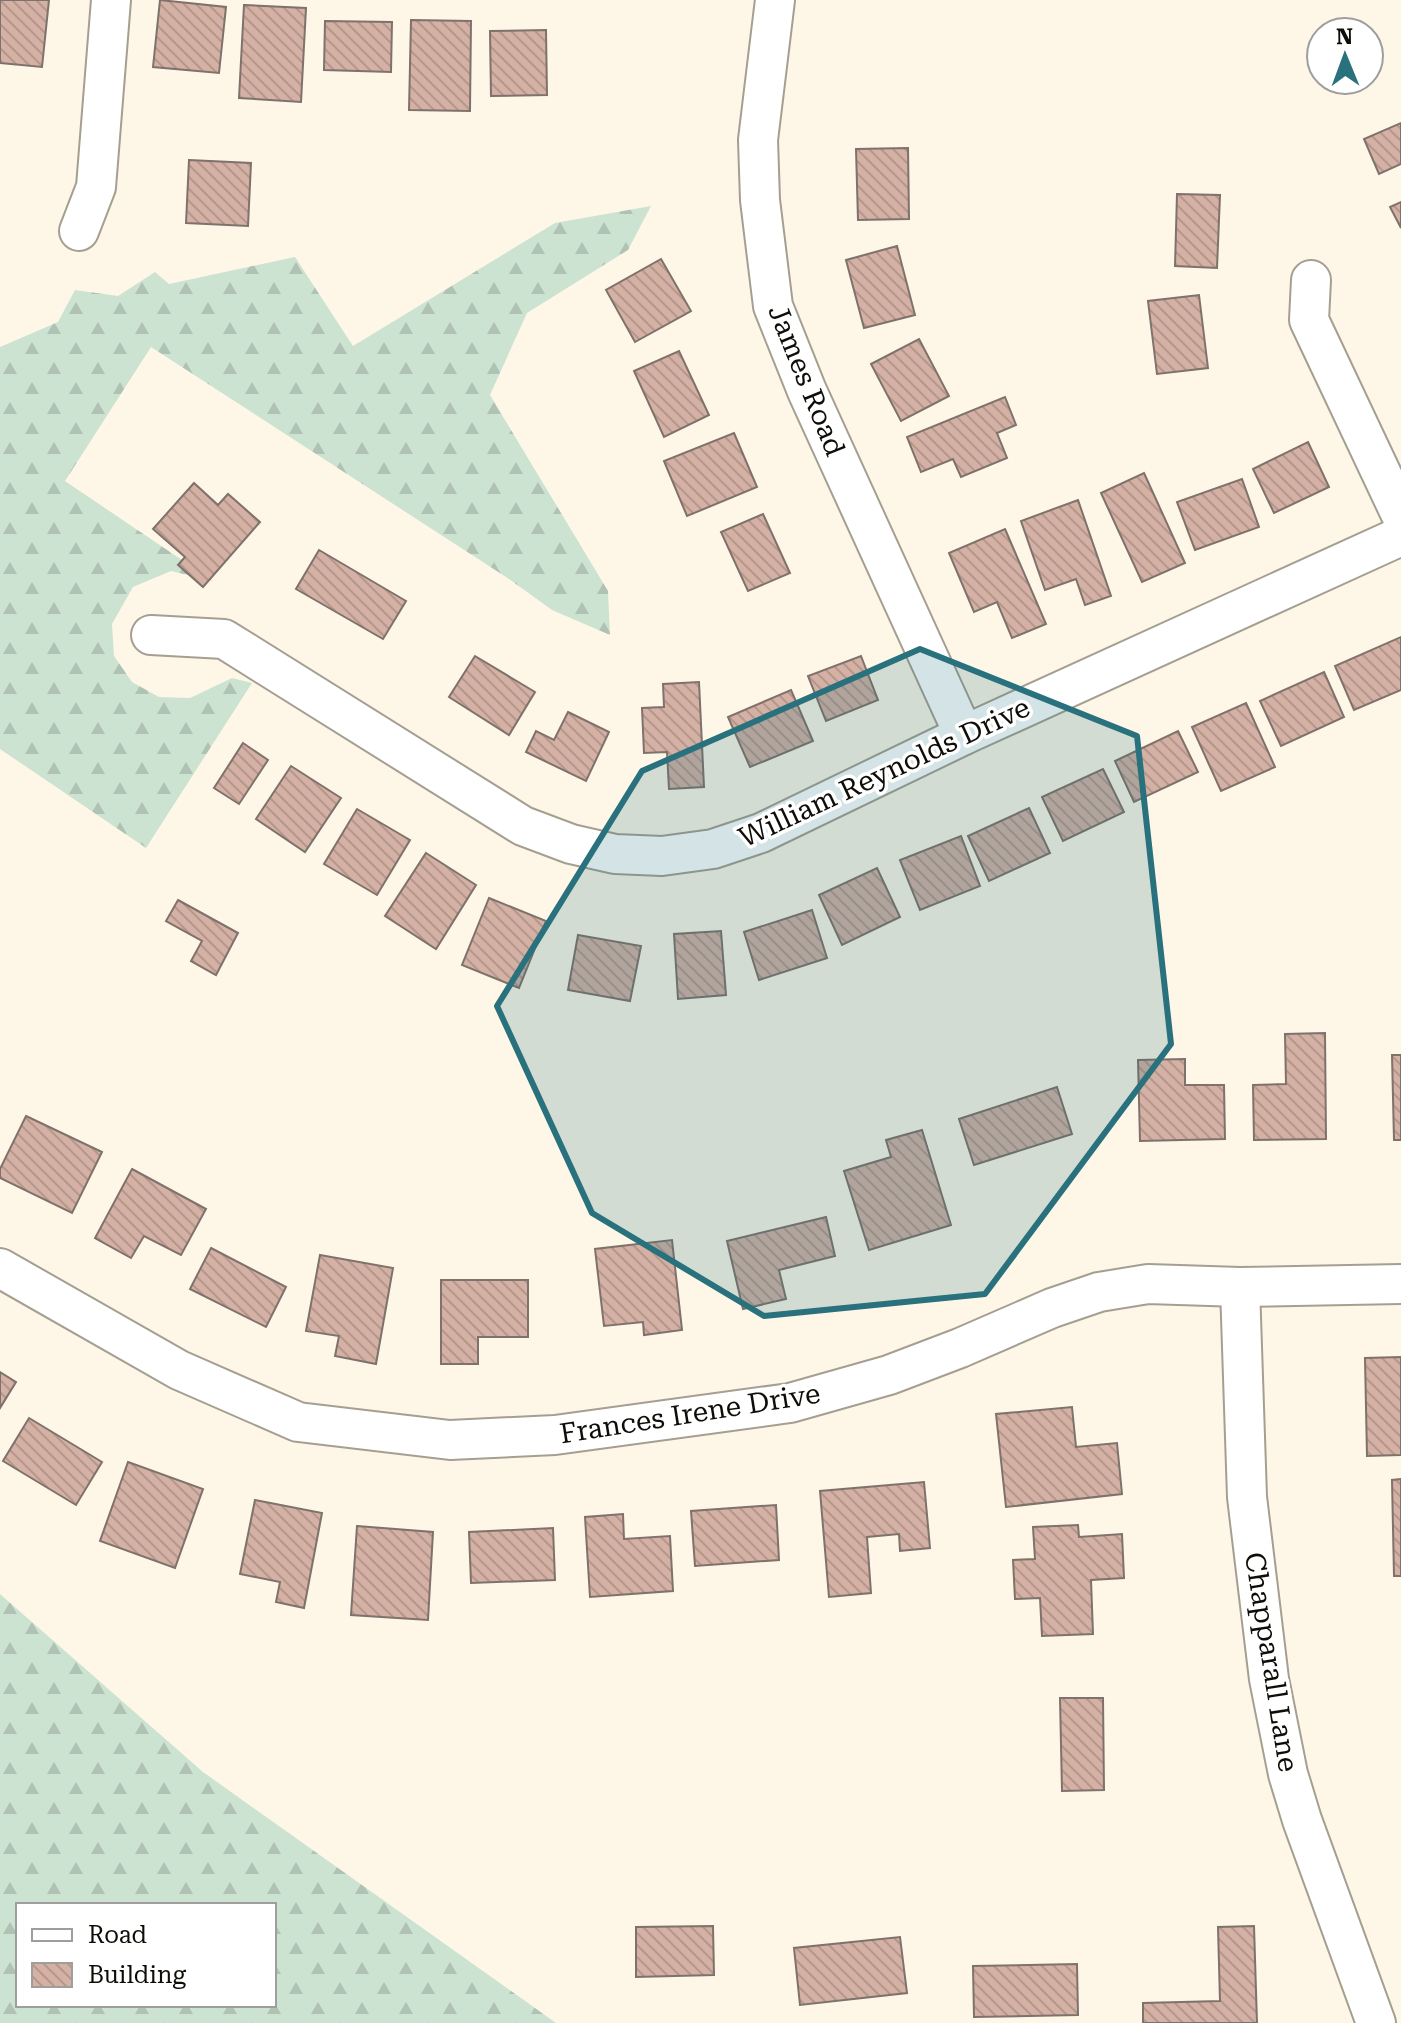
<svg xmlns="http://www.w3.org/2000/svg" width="1401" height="2023" viewBox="0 0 1401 2023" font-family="'Roboto Serif',serif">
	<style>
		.forest { fill: url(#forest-firs); fill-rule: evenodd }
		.building { fill: url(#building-back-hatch); stroke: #7f716b; stroke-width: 2 }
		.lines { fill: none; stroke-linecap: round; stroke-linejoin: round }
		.minor-casing { stroke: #a59f91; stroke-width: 42 }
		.minor { stroke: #fff; stroke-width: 38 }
		.marked { fill: #2a717e; fill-opacity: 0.2; stroke: #2a717e; stroke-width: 6; stroke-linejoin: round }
		.labels { text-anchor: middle; stroke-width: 7; stroke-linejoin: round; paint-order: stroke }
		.street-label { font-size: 28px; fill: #0f0d08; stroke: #fff }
	</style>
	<defs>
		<pattern id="forest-firs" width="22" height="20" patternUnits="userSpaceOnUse" patternTransform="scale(2)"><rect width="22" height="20" fill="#cde3d2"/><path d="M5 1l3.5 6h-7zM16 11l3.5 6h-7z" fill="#afc2b3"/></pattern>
		<pattern id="building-back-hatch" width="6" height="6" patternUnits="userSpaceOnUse" patternTransform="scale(2)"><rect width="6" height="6" fill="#d4b1a4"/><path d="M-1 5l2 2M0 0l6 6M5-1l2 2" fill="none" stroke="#b5978c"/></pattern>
	</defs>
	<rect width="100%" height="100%" fill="#fef7e8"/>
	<g class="forest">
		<path d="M651,206L628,250L527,313L490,395L608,591L610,635L552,610L509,579L151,347L65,481L213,581L171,571L133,587L112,624L114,656L132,682L159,697L190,698L232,678L252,683L146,848L0,749V347L58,322L75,290L118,296L155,272L169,284L295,257L353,346L555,223Z"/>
		<path d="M0,1594L203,1772L556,2023H0ZM18,1905H274V2005H18Z"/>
	</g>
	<g class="building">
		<path d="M0,0H49L42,67L0,63Z"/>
		<path d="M160,0L226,7L219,73L153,67Z"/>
		<path d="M244,5L306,8L301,102L239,98Z"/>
		<path d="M411,20L471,21L470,111L409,110Z"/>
		<path d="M325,21L392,22L391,72L324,70Z"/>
		<path d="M546,30L547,95L491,96L490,31Z"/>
		<path d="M1401,123V164L1379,174L1364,139Z"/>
		<path d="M908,148L909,219L858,220L856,149Z"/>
		<path d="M189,160L251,163L248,226L186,223Z"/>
		<path d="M1177,194L1220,195L1217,268L1175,266Z"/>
		<path d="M1401,202V228L1390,207Z"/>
		<path d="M897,246L915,315L864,328L846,260Z"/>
		<path d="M661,259L691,311L635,342L606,290Z"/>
		<path d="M1199,295L1208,368L1157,374L1148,301Z"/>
		<path d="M919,339L949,396L901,421L871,364Z"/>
		<path d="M679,351L709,415L664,437L634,371Z"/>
		<path d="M1005,397L1016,425L997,433L1007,458L961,477L953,459L921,472L907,437Z"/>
		<path d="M734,433L757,487L687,516L664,461Z"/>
		<path d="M1308,442L1329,487L1274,513L1253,469Z"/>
		<path d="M1144,473L1185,563L1142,582L1101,493Z"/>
		<path d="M1242,479L1259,527L1195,550L1177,502Z"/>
		<path d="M194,483L218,505L228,494L260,522L203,587L178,565L185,557L153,529Z"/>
		<path d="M1078,500L1111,596L1085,605L1076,579L1045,590L1021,521Z"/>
		<path d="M763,514L790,573L748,591L721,532Z"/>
		<path d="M1005,529L1046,624L1012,638L997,602L974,612L949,553Z"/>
		<path d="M319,550L406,601L383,639L296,589Z"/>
		<path d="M1401,637V690L1354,710L1335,666Z"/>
		<path d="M475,656L535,692L509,735L449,697Z"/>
		<path d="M861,656L878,700L826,721L808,676Z"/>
		<path d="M1324,672L1344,717L1281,746L1260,701Z"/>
		<path d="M699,682L704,787L669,789L667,752L644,753L642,708L664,707L663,684Z"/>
		<path d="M791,690L813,741L750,767L728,717Z"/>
		<path d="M1246,703L1275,767L1221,791L1192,727Z"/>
		<path d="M568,712L609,732L586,781L526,752L536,731L554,740Z"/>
		<path d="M1178,731L1198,772L1134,802L1115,761Z"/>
		<path d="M243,743L268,760L239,804L214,788Z"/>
		<path d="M291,766L341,798L305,852L256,819Z"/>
		<path d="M1103,769L1124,812L1063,841L1042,797Z"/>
		<path d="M1029,808L1050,853L989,881L968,836Z"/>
		<path d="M357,809L410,840L377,895L324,864Z"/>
		<path d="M961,836L980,886L920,910L900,860Z"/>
		<path d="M426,853L476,885L436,949L385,916Z"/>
		<path d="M877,868L900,917L842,945L819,895Z"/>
		<path d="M489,898L546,921L519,988L462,965Z"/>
		<path d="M178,900L238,933L216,975L191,961L202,941L166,921Z"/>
		<path d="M812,910L827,958L759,980L744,932Z"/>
		<path d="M721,931L726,995L678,999L674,934Z"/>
		<path d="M578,935L641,946L630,1001L568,990Z"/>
		<path d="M1325,1033L1326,1139L1254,1140L1253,1085L1286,1084L1285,1034Z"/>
		<path d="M1392,1055H1401V1140H1394Z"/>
		<path d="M1185,1059V1085H1224L1225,1139L1140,1141L1138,1060Z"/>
		<path d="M1057,1087L1072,1134L974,1165L959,1119Z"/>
		<path d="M26,1116L102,1152L72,1213L0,1178V1169Z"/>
		<path d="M922,1130L951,1225L869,1250L844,1171L891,1157L886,1140Z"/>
		<path d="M132,1169L206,1209L181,1255L144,1236L131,1258L95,1238Z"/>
		<path d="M826,1217L835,1256L779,1270L786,1299L743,1309L727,1241Z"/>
		<path d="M672,1240L682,1330L644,1335L643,1322L604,1326L595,1249Z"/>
		<path d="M211,1248L286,1287L266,1327L190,1289Z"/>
		<path d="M320,1255L393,1268L376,1364L335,1356L339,1336L306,1331Z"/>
		<path d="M441,1280H528V1337H478V1364H441Z"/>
		<path d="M1401,1357V1455L1367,1456L1365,1358Z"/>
		<path d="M0,1372L16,1382L0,1408Z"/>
		<path d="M1072,1407L1076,1447L1117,1443L1122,1494L1006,1507L996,1414Z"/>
		<path d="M29,1418L102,1462L76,1505L3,1461Z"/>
		<path d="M128,1462L203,1489L175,1568L100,1541Z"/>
		<path d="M1401,1479V1576H1394L1392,1480Z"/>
		<path d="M924,1482L930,1548L900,1551L899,1534L867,1537L871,1593L829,1597L820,1491Z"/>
		<path d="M255,1500L322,1513L304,1608L276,1602L280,1582L240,1574Z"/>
		<path d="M776,1505L779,1560L695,1566L691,1511Z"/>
		<path d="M623,1514L624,1539L670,1536L673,1591L590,1597L585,1517Z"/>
		<path d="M1078,1525L1079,1537L1122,1534L1124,1578L1091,1580L1093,1634L1042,1636L1040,1598L1015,1599L1013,1560L1035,1559L1033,1527Z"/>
		<path d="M357,1526L433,1532L428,1620L351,1615Z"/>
		<path d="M553,1528L555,1580L471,1583L469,1532Z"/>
		<path d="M1060,1698H1103L1104,1790L1062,1791Z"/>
		<path d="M713,1926L714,1975L636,1977V1927Z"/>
		<path d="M1254,1926L1257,2023H1143V2003L1220,2001L1218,1927Z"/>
		<path d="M900,1937L907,1993L800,2005L794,1948Z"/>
		<path d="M1077,1964L1078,2015L974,2017L973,1966Z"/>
	</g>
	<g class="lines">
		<g class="minor-casing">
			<g id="minor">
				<path d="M775,0L758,140L760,200L773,306L807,391L964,735"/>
				<path d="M79,231L96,187L111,0"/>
				<path d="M1311,280L1309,320L1401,515"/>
				<path d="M151,635L224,639L523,826L571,844L615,854L662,856L713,849L761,833L964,735L1401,536"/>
				<path d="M0,1268L179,1370L298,1422L450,1440L555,1435L790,1403L889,1375L960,1348L1052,1308L1099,1292L1148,1284L1240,1287L1401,1284"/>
				<path d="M1240,1287L1247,1497L1269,1679L1288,1774L1302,1820L1376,2023"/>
			</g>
		</g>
		<use href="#minor" class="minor"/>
	</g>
	<path class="marked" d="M920,649L1137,736L1171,1044L985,1294L764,1316L592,1213L497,1006L642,771Z"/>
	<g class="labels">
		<g class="street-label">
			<text transform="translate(807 380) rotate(68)" y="10">James Road</text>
			<text transform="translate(884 772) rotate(-25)" y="10">William Reynolds Drive</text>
			<text transform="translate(690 1413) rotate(-9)" y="10">Frances Irene Drive</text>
			<text transform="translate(1272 1662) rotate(81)" y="10">Chapparall Lane</text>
		</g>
	</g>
	<rect x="16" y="1903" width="260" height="104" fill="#ffffff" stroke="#9f9e9c" stroke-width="2"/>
	<rect x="32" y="1929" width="40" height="12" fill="#ffffff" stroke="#9f9e9c" stroke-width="2"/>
	<text x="88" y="1943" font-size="24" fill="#0f0d08">Road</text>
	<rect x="32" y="1963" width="40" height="24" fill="url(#building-back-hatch)" stroke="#9f9e9c" stroke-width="2"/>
	<text x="88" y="1983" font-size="24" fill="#0f0d08">Building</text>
	<g transform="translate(1345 56) rotate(359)"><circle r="38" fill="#ffffff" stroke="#9f9e9c" stroke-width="2"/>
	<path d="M0-6L14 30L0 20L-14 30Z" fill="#2a717e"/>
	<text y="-12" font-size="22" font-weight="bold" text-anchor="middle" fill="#0f0d08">N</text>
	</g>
</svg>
